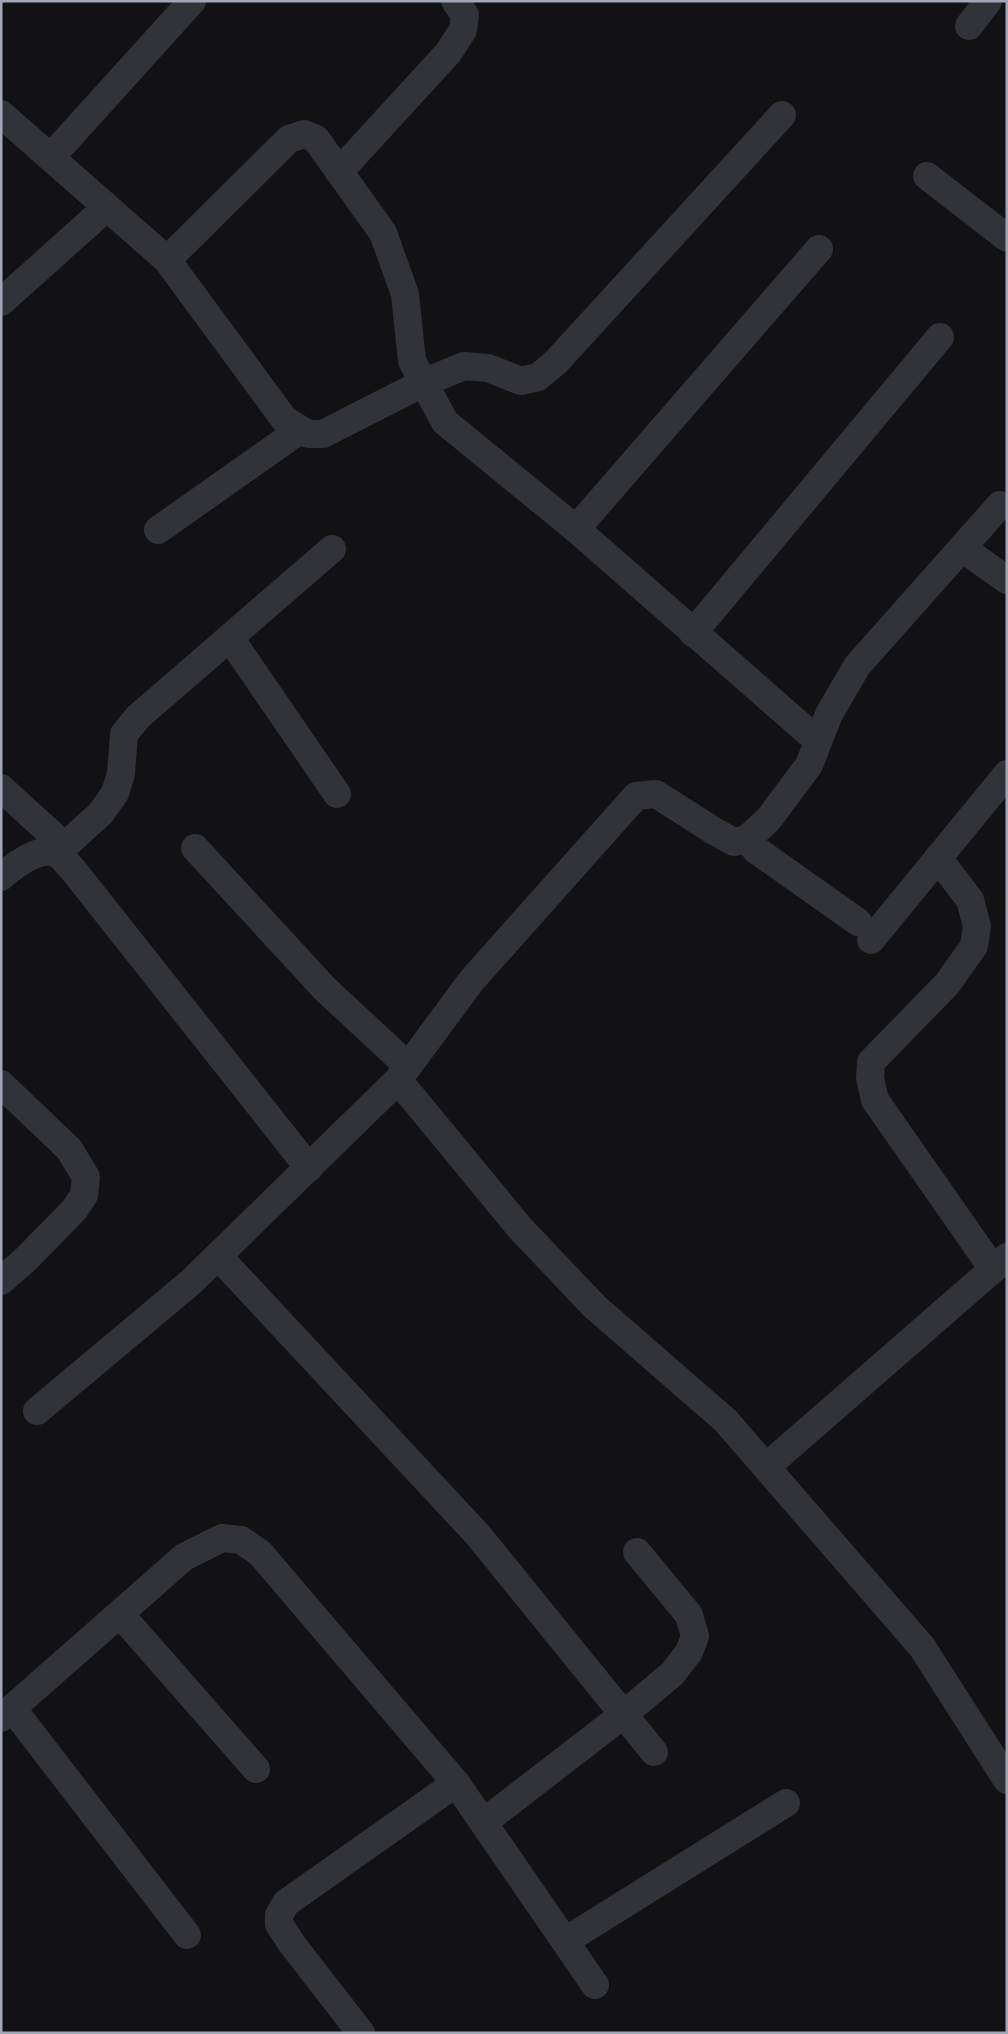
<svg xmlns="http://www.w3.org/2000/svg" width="1008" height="2034" viewBox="0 0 1008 2034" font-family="'Titillium Web',sans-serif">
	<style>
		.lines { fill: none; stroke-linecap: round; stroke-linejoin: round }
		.minor { stroke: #323339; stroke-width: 28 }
	</style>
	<rect width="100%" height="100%" fill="#121214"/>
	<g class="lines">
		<g class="minor">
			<path d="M969,26L988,1"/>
			<path d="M1,114L167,260L284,419L308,434H323L423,383L464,366L488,368L521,381L538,377L556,362L782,115"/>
			<path d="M51,157L192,1"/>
			<path d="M339,172L448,53L463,30L465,15L455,1"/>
			<path d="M927,176L1007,238"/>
			<path d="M167,260L289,139L304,134L316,139L383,233L405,294L412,361L445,422L576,529L818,741"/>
			<path d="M1,302L107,207"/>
			<path d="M576,529L819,249"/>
			<path d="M158,530L300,430"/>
			<path d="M962,548L1007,580"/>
			<path d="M693,633L940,337"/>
			<path d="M230,638L337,794"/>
			<path d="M1,788L57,839L63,848"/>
			<path d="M747,839L756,850L858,922"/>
			<path d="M195,848L325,989L408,1066"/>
			<path d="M57,853L101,813L115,793L121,774L124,734L138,717L332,549"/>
			<path d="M938,858L970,900L977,926L974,946L947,984L871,1062L870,1078L875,1100L993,1269"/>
			<path d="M1,877C12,867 42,844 57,854C63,857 69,866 74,871L309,1168"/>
			<path d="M871,940L1007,774"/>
			<path d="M398,1080L520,1228L594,1306L726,1421L922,1647L1007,1780"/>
			<path d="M1,1084L69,1149L86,1177L84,1195L74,1210L26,1259L1,1281"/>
			<path d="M218,1256L478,1535L654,1752"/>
			<path d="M37,1411L191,1282L398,1080L472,980L636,796L656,794L714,831L734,842L747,839L768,820L809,765L829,714L857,666L1000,505"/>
			<path d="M766,1467L1007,1257"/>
			<path d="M120,1614L256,1769"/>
			<path d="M12,1708L187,1935"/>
			<path d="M1,1718L184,1557L222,1538L241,1540L260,1553L456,1783L595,1985"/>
			<path d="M484,1822L624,1714L672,1674L689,1652L695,1636L689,1615L637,1552"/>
			<path d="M565,1941L786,1803"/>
			<path d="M361,2033L292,1944L279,1924V1915L286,1903L456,1783"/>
		</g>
	</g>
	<rect width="1008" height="2034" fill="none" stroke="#a2a6b6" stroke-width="5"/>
</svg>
